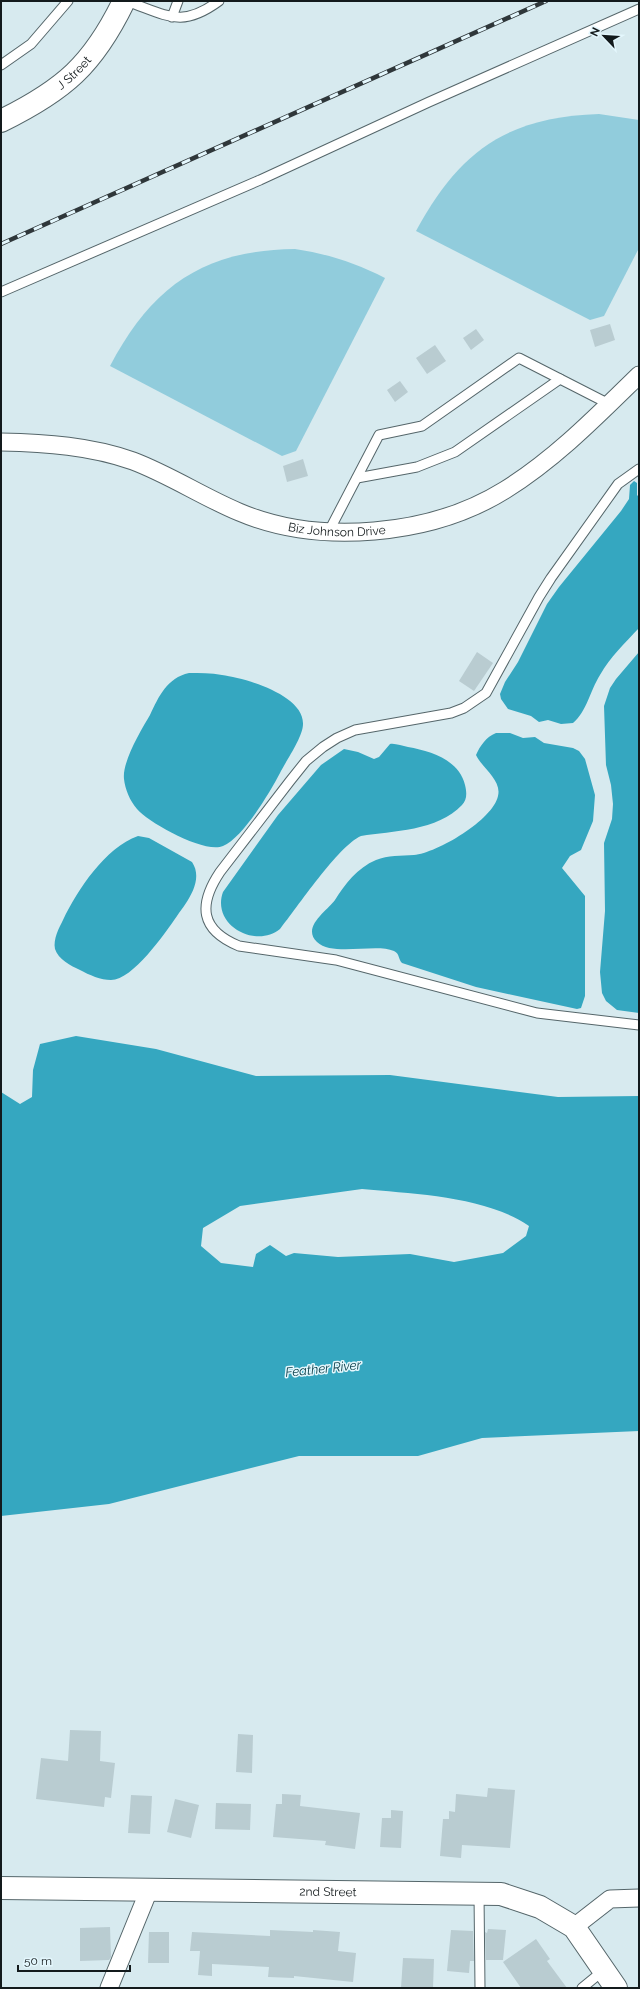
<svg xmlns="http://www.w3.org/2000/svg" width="640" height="1989" viewBox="0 0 640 1989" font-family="Raleway,sans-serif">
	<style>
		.green { fill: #91ccdc }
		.water { fill: #35a7c0; fill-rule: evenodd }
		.building { fill: #b9ccd1 }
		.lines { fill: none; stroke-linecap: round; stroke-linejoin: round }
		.lane-casing { stroke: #55666a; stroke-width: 11 }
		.street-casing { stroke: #55666a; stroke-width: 19 }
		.secondary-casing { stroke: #55666a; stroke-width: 24 }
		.lane { stroke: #fff; stroke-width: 9 }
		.street { stroke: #fff; stroke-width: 17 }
		.secondary { stroke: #fff; stroke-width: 22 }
		.rail-casing { stroke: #2f373a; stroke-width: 4.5 }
		.rail { stroke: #e4f7fd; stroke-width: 3; stroke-dasharray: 9; stroke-linecap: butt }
		.labels { text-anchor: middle; stroke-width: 3; stroke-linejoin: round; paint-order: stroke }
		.street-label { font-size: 12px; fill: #131a1c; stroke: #e4f7fd }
		.water-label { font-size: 13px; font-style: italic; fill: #043944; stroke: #e4f7fd }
	</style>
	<rect width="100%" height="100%" fill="#d7eaef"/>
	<g class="green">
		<path d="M599,114L639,120V248L604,316L590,320L416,231C459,151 507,117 599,114Z"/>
		<path d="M295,249C328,254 356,263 385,278L296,451L282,456L110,366C152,286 204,250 295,249Z"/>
	</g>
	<g class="water">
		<path d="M634,481L637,483V495L639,497V628C625,643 610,657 600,675C590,691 587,711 573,723L561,724L548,720L539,722L531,716L508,709L501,699L500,694L505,682L518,662L547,604L559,587L621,511L629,499L630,485Z"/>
		<path d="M639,652V1013L617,1010L606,1001L602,993L600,972L605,911L604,843L612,819L613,804L611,785L606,765L604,706L610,688L616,679Z"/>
		<path d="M189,673C200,673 211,673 222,675C245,678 304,695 303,724C303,737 286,761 280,773C270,792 243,838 223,846C205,854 149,823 137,809C130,801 125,789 124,779C122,762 141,730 150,715C159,696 167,678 189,673Z"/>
		<path d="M496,733H510L523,738L535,737L544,743L573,748L579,751L585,759L595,795L593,821L581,850L570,856L562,868L585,896V996L581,1008L577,1009L476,987L402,963C398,959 400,954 394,951C375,943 333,957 317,942C301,927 328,910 335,900C345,884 357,868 376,860C388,855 401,856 414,855C437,853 493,820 498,796C502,780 482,768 476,755C480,746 486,737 496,733Z"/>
		<path d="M390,744C395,743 402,746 408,747C431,751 459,760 465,785C467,793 467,800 462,805C438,831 392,831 361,836C338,846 297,908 280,929C256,949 211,925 223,892L278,815L321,765L344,749L358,752L374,759L379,757Z"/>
		<path d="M138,836L149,838L192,862C204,880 188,901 177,916C165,933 133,980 111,980C101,980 89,975 80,970C71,966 58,959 55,949C53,939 59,928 63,920C78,889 105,848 138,836Z"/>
		<path d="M76,1036L156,1049L256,1076L390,1075L558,1097L639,1096V1431L482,1438L418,1456H299L109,1504L1,1516V1092L20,1104L32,1097L33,1070L40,1044ZM362,1189C415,1194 485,1196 529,1226L526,1236L503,1253L454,1262L410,1254L338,1257L294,1253L286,1256L270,1245L256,1254L253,1267L221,1263L201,1246L203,1228L240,1206Z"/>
	</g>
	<g class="building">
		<path d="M610,324L615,340L595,347L590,330Z"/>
		<path d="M476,329L484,340L471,350L463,338Z"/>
		<path d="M435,345L446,361L427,374L416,358Z"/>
		<path d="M400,381L408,392L395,402L387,390Z"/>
		<path d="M303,459L308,476L287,482L283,466Z"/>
		<path d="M477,652L493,663L474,691L459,681Z"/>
		<path d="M70,1730L101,1731L100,1761L115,1763L111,1798L105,1797L104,1807L36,1799L41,1758L68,1761Z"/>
		<path d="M238,1734L253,1735L252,1773L236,1772Z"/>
		<path d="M488,1788L515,1790L510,1848L462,1845L461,1858L440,1856L443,1819H449V1811L455,1812L456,1794L487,1797Z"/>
		<path d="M282,1794L301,1795L300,1806L360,1813L355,1849L325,1845L326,1841L273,1837L276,1804H282Z"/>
		<path d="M131,1795L152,1796L150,1834L128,1833Z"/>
		<path d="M175,1799L199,1805L191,1838L167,1832Z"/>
		<path d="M216,1803L251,1804L250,1830L215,1829Z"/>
		<path d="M391,1810L403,1811L401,1848L380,1847L382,1818H391Z"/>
		<path d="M110,1927L111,1957L109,1960L80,1961V1928Z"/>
		<path d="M488,1929L506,1930L503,1960H486L485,1932L487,1933Z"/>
		<path d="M270,1930L313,1932V1930L340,1932L338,1951L356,1953L353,1982L294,1976V1978L268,1977L269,1967L212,1964V1976L198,1975L200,1951H190L192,1932L270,1936Z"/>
		<path d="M451,1930L473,1931L474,1961H470L469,1973L447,1971Z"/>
		<path d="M149,1932H169V1963H148Z"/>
		<path d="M536,1939L550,1959L547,1961L567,1988H521L503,1962Z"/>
		<path d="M403,1958L434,1959L433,1988H401Z"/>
	</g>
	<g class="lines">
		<g class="lane-casing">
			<g id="lane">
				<path d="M126,1C167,15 181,29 219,1"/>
				<path d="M172,17L178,1"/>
				<path d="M1,65L31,44L68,1"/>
				<path d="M1,292L260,180L429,102L639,9"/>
				<path d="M639,469L618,484L551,578L539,597L486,693L464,708L451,713L355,730L337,738L323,747L306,761L290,781L220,872C198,905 200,930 239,946L336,960L537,1013L639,1025"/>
				<path d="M357,478L417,467L455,452L560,379"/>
				<path d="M329,531L379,435L422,426L519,358L609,404"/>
				<path d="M479,1894L480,1988"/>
				<path d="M582,1988L604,1970"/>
			</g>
		</g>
		<g class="street-casing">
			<g id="street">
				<path id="s1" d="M1,442C46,443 91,446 133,461C170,475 203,497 239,512C319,546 431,536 505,490C555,459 597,416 639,375"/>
				<path d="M574,1927L610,1899L639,1898"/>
				<path d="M109,1988L149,1890"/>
			</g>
		</g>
		<g class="secondary-casing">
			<g id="secondary">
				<path id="s2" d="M1,121C64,90 93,65 124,1"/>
				<path id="s3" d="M1,1888L501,1894L540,1907L574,1927L616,1988"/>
			</g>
		</g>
		<use href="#lane" class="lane"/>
		<use href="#street" class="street"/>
		<use href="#secondary" class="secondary"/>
		<g class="rail-casing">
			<path id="rail" d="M1,244L546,1"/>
		</g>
		<use href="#rail" class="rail"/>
	</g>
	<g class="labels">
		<g class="street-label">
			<text dy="4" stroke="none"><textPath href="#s2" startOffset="88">J Street</textPath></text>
			<text dy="4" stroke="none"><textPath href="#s1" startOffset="352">Biz Johnson Drive</textPath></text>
			<text dy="4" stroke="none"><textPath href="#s3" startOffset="327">2nd Street</textPath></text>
		</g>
		<g class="water-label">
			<text transform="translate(323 1368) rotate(-6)" y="5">Feather River</text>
		</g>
	</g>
	<rect width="640" height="1989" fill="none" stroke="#131a1c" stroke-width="4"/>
	<g transform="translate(604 36) rotate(295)" stroke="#e4f7fd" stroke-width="3" paint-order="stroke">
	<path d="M0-3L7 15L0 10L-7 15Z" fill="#131a1c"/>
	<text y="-6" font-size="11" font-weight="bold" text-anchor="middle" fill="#131a1c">N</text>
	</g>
	<path d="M18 1965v6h112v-6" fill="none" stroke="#131a1c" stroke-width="2"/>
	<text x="24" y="1965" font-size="12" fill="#131a1c" stroke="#e4f7fd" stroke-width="3" paint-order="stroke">50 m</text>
</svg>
